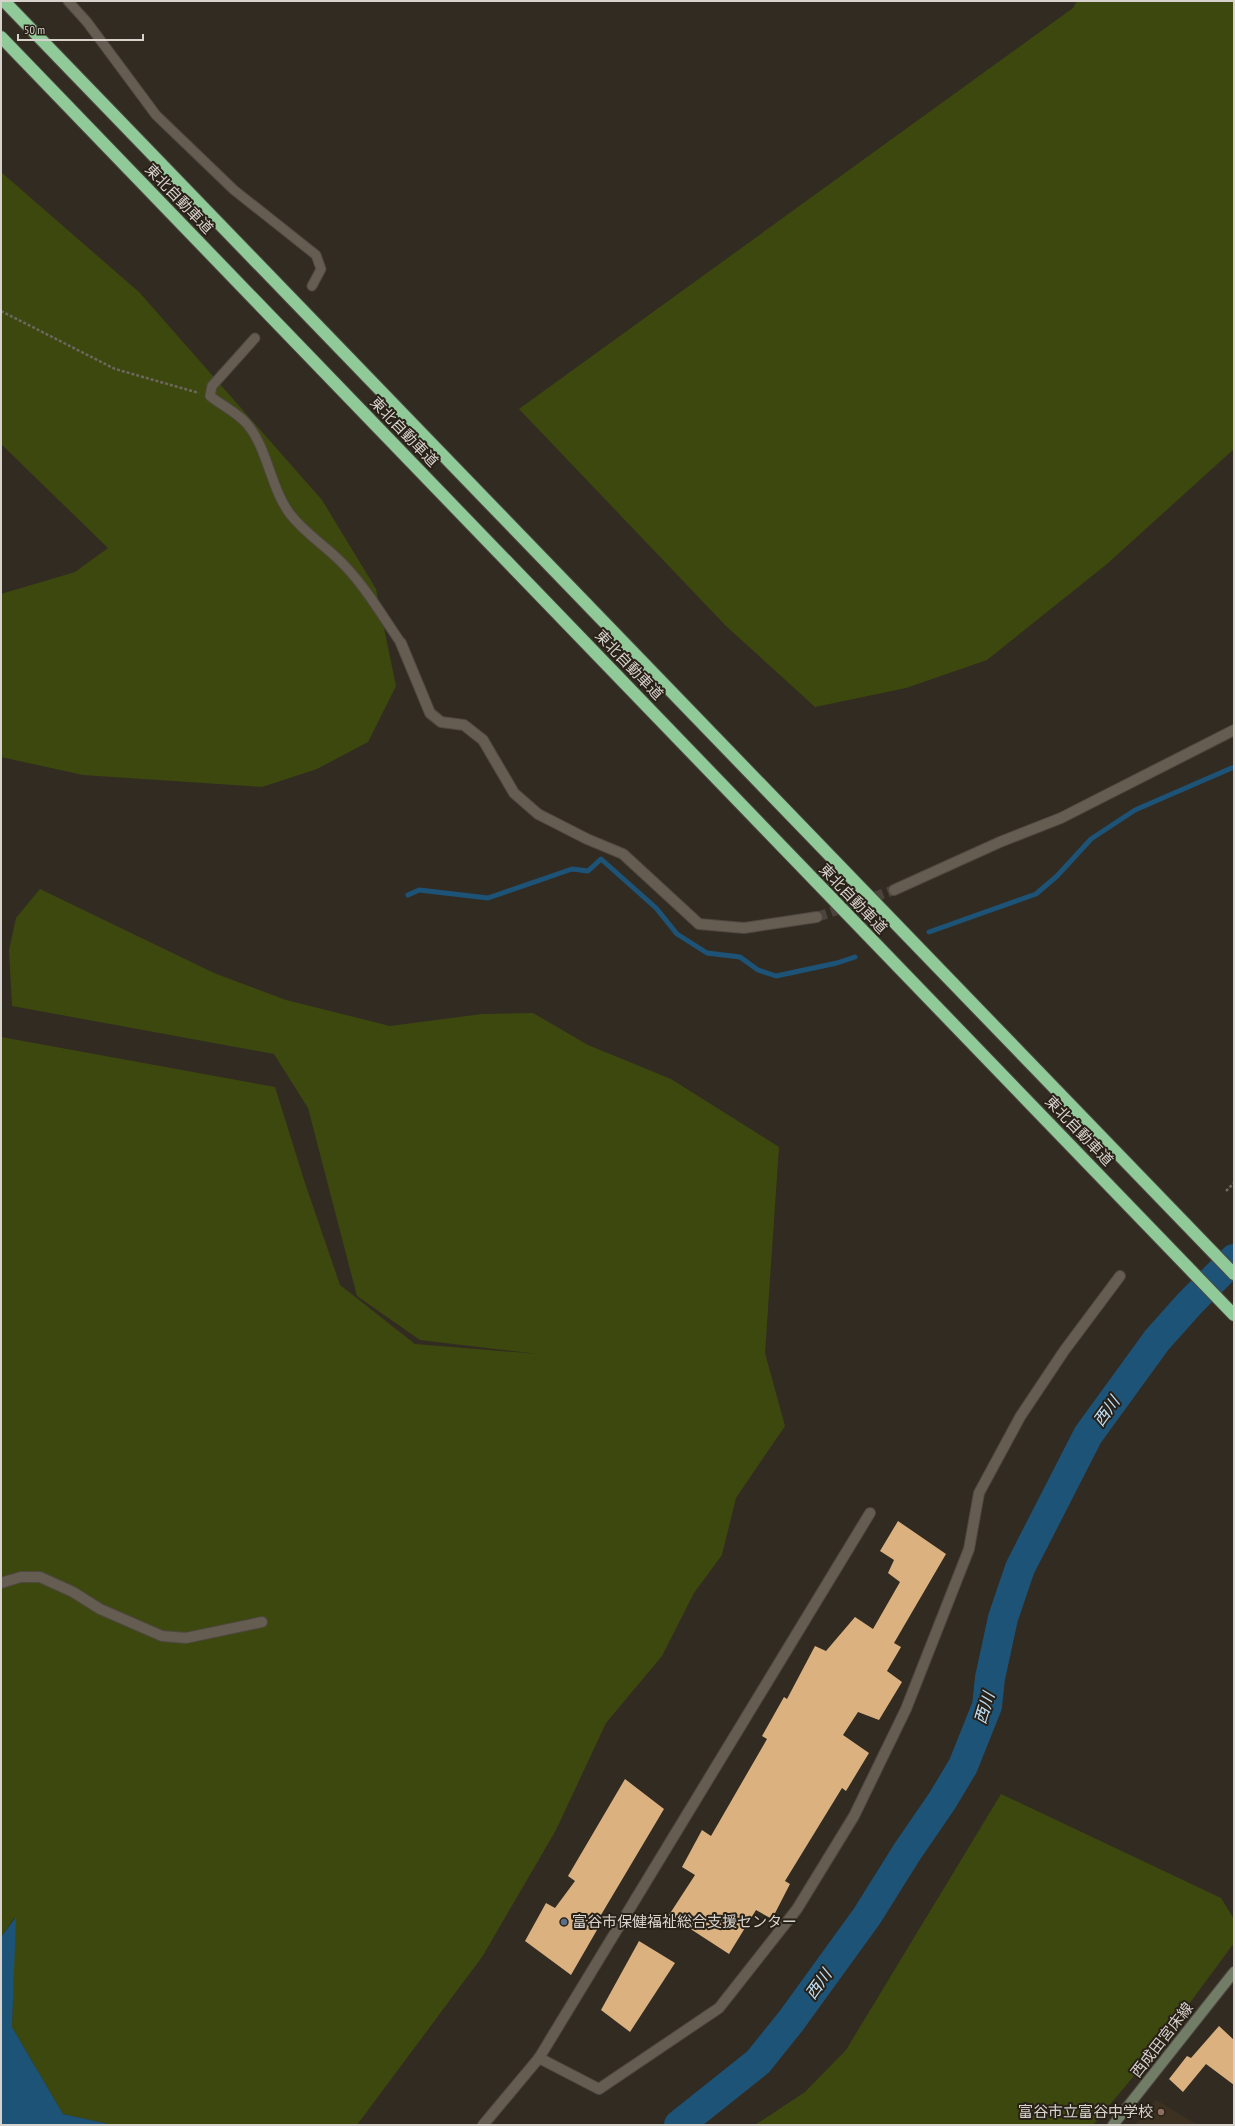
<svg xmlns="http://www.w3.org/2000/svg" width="1235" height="2126" viewBox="0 0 1235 2126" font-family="'PT Sans Narrow','Noto Sans JP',sans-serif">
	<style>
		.education { fill: #3d3222 }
		.green { fill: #3d480e }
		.water { fill: #1d5377 }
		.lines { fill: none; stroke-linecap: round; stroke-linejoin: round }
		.stream { stroke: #1d5377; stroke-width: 5 }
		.river { stroke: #1d5377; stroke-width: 30 }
		.building { fill: #dbb17f }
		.minor-tunnel { stroke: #4b443c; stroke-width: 10; stroke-dasharray: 10 5; stroke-linecap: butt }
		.service-casing { stroke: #4f4841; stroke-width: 11 }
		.minor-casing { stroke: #4f4841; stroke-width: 12 }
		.secondary-casing { stroke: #4f4841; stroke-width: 12 }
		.motorway-casing { stroke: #4f4841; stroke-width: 14 }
		.path { stroke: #6d675f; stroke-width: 2.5; stroke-dasharray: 3 2; stroke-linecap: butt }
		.service { stroke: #655c52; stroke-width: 9 }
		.minor { stroke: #655c52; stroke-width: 10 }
		.secondary { stroke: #727d67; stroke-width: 10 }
		.motorway { stroke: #8fca98; stroke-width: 12 }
		.service-dot { fill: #5c6f8a; stroke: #282118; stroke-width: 1.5 }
		.education-dot { fill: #8d6e63; stroke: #282118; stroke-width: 1.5 }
		.labels { text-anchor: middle; stroke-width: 4; stroke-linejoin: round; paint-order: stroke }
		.street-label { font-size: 15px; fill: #d7d2cc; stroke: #282118 }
		.poi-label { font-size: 15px; fill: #d7d2cc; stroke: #282118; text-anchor: start }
		.water-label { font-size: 16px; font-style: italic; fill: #c2e0f7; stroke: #282118 }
	</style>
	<rect width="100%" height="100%" fill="#322b22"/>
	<path class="education" d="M1156,2100L1198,2125H1135Z"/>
	<g class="green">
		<path d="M1077,1H1234V449L1107,564L987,660L906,688L815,707L726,626L519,409L1073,8Z"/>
		<path d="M1,172L139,292L322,500L376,589L396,686L368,742L317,769L262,787L83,775L1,757V594L75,572L108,548L1,444Z"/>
		<path d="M40,889L214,973L286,1000L390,1026L482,1014L533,1013L588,1045L671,1079L779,1147L765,1353L785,1426L736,1498L722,1555L694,1593L662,1656L606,1723L556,1830L482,1957L357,2125H113L63,2114L12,2027L15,1917L1,1937V1037L275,1087L305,1183L340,1285L415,1344L538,1354L420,1340L357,1296L308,1108L274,1054L12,1006L9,950L16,918Z"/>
		<path d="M1001,1794L1221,1898L1234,1919V1943L1153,2053L1093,2125H755L805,2092L846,2050Z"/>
	</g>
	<path class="water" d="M16,1917L12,2027L63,2114L113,2125H1V1937Z"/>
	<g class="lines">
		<g class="stream">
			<path d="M408,895L419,890L488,898L572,869L588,871L601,859L656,908L677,934L707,953L740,957L758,970L776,976L837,963L855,957"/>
			<path d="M929,932L1036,894L1057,876L1091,839L1135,810L1234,767"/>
		</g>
		<path class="river" d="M679,2125L758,2062L791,2021L867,1916L907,1852L942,1801L963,1766L987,1706L990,1678L1003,1618L1020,1568L1088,1435L1157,1340L1190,1303L1234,1259"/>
	</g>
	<g class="building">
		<path d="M898,1521L946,1554L894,1643L901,1647L887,1671L902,1682L879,1720L858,1712L843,1735L869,1753L846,1791L842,1788L785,1881L790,1884L772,1919L756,1910L729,1954L669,1915L695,1875L682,1867L702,1830L711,1836L767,1739L762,1736L784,1697L787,1699L815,1646L826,1651L855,1617L873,1629L900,1582L888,1573L894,1560L880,1551Z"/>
		<path d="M625,1779L664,1809L598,1920L601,1923L571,1975L525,1941L546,1903L555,1908L575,1881L568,1876Z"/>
		<path d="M639,1941L675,1963L630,2032L601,2010Z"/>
		<path d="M1219,2026L1234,2040V2085L1206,2064L1183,2092L1169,2079L1187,2056L1191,2058Z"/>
	</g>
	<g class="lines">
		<path class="minor-tunnel" d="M817,917L894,890"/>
		<g class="service-casing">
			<g id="service">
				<path d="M68,1L87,22L156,115L234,190L316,255L321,269L312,286"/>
				<path d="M255,338L212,386L210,396C221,405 238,413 247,424C268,449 270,487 290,514C306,535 328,547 345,566C367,589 383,617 401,643"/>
			</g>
		</g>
		<g class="minor-casing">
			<g id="minor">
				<path d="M401,643L430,713L441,722L464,725L483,740L514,793L538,814L587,839L623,854L699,924L744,928L817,917"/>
				<path d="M894,890L1000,842L1061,818L1234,730"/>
				<path d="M1,1583L21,1577H40L73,1592L100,1609L162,1636L186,1638L262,1622"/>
				<path d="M539,2058L599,2089L719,2008L797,1909L854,1816L906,1709L969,1549L979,1493L1020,1417L1064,1351L1120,1276"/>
				<path d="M483,2125L539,2058L870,1513"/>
			</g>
		</g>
		<g class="secondary-casing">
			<path id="secondary" d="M1113,2125L1234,1972"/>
		</g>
		<g class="motorway-casing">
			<g id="motorway">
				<path d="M4,1L1234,1274"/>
				<path d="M1,37L1234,1315"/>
			</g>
		</g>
		<g class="path">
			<path d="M1,311L115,369L199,393"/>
			<path d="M1226,1191L1234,1183"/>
		</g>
		<use href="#service" class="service"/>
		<use href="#minor" class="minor"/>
		<use href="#secondary" class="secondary"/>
		<use href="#motorway" class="motorway"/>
	</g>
	<circle class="service-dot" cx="564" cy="1922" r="4"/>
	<circle class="education-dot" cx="1161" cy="2112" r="4"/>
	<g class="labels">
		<g class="street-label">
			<text transform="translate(179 199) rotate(46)" y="5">東北自動車道</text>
			<text transform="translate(404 432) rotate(46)" y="5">東北自動車道</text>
			<text transform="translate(629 665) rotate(46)" y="5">東北自動車道</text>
			<text transform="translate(853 899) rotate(46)" y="5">東北自動車道</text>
			<text transform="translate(1079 1131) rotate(46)" y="5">東北自動車道</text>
			<text transform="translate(1162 2040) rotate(-52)" y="5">西成田宮床線</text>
		</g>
		<g class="poi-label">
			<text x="572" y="1927">富谷市保健福祉総合支援センター</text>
			<text x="1153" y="2117" text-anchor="end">富谷市立富谷中学校</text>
		</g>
		<g class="water-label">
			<text transform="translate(1106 1411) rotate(-54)" y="6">西川</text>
			<text transform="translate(984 1708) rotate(-73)" y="6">西川</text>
			<text transform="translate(818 1984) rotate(-54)" y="6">西川</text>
		</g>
	</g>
	<rect width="1235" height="2126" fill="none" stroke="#d7d2cc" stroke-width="4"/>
	<path d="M18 34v6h125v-6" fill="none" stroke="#d7d2cc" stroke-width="2"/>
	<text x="24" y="34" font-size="12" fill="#d7d2cc" stroke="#282118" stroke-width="3" paint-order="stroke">50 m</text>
</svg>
